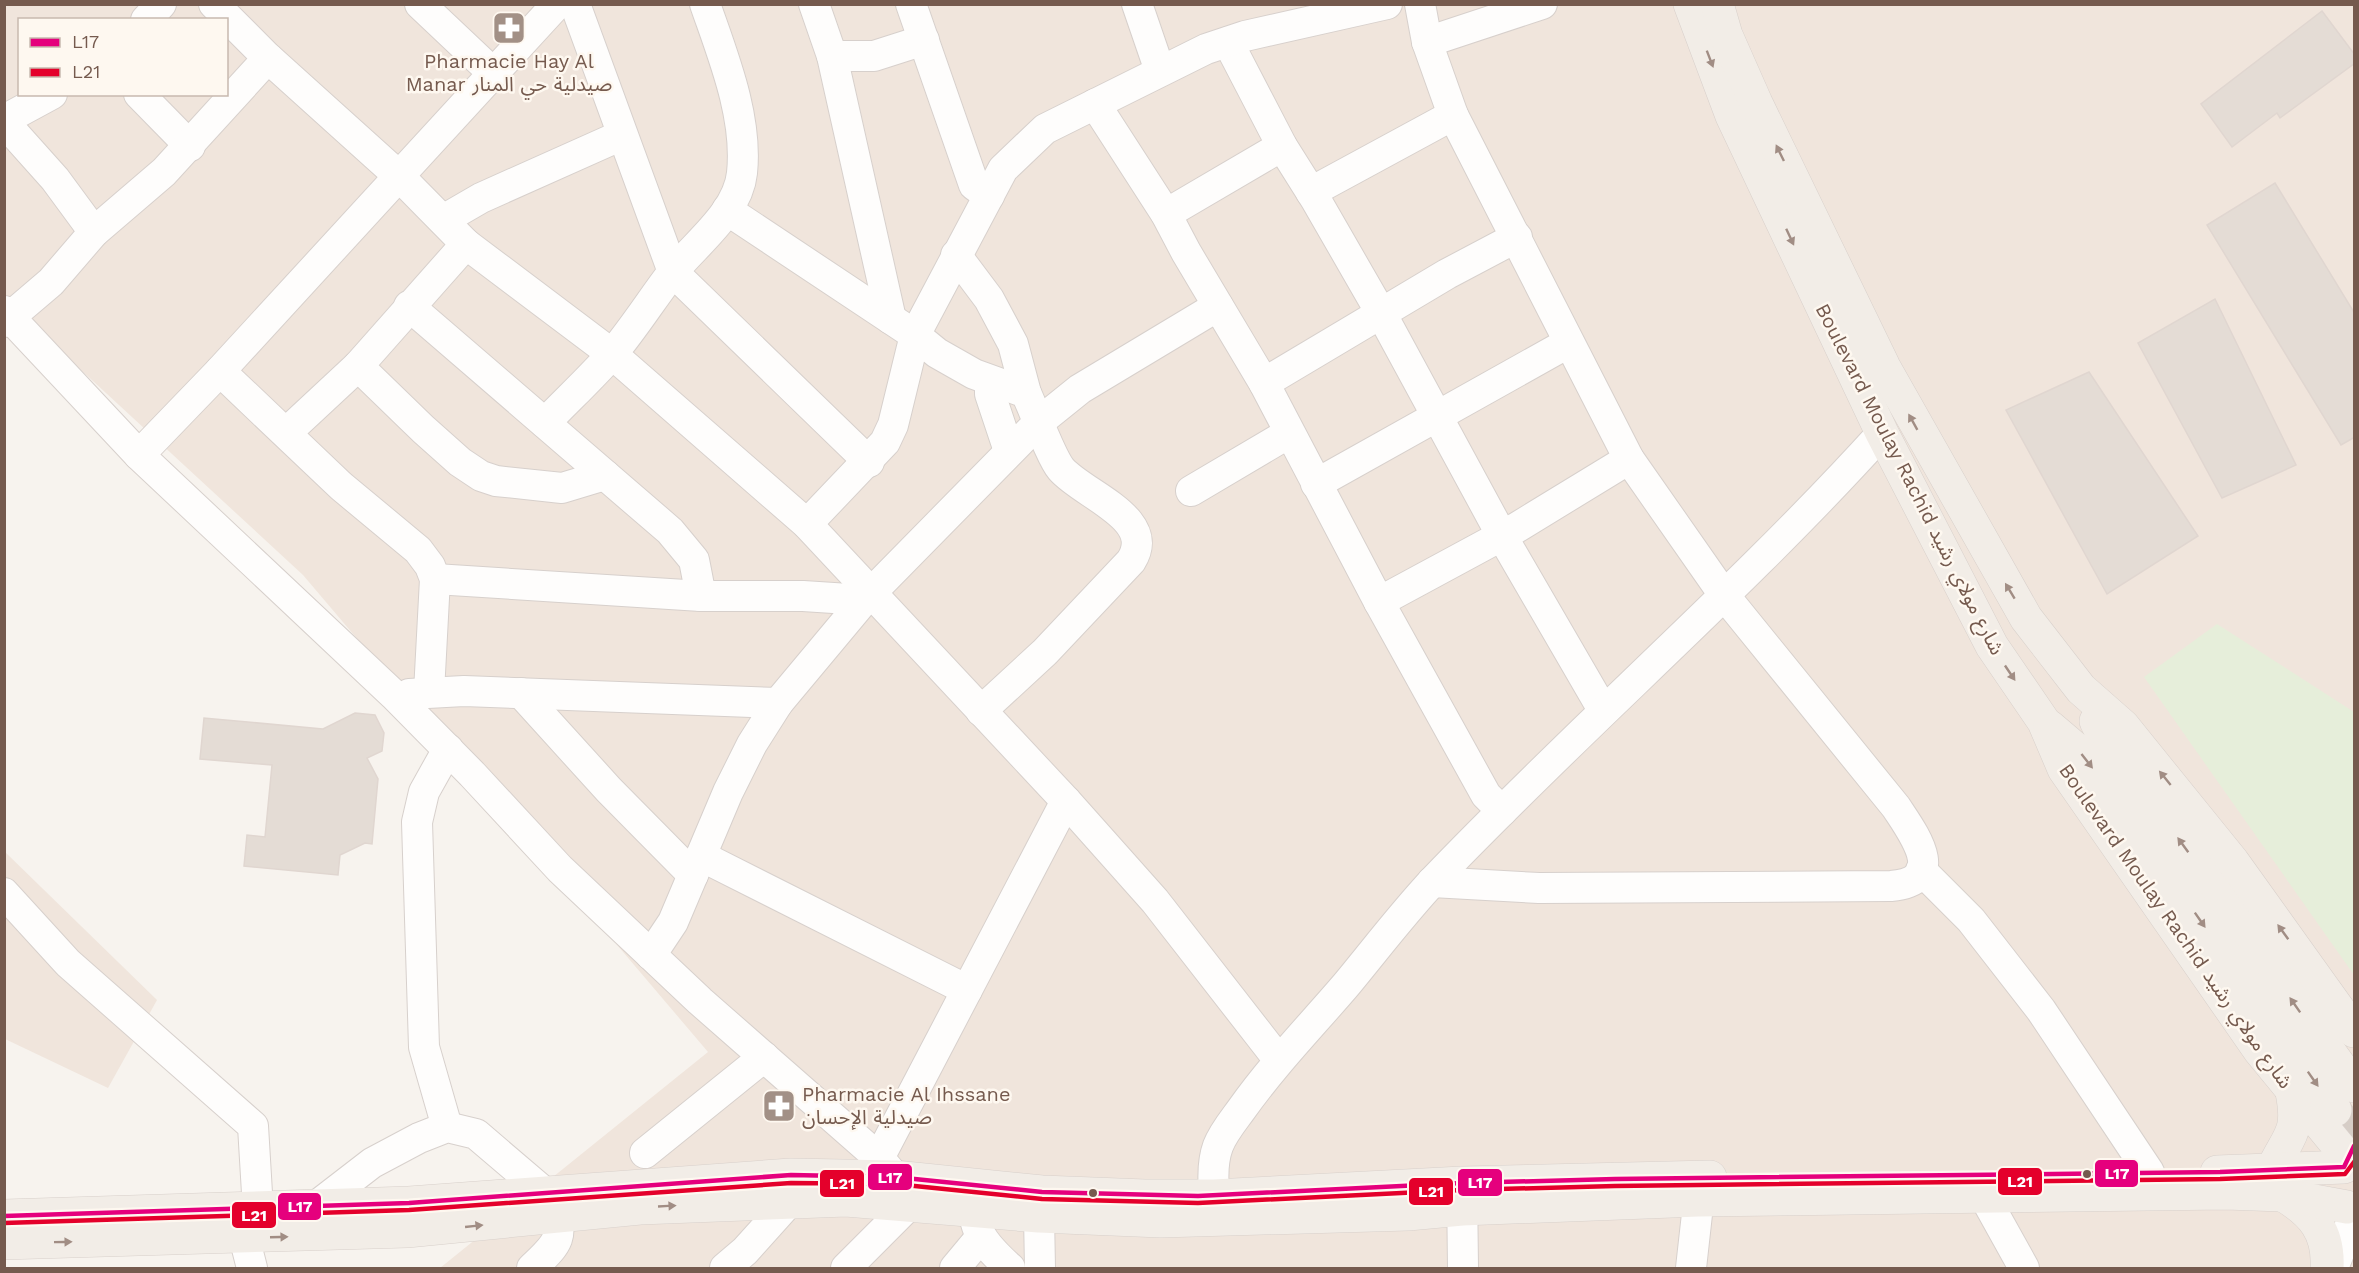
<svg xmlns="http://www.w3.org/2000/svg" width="2359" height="1273" viewBox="0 0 2359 1273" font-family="'Work Sans','Noto Sans Arabic',sans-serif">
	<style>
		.residential { fill: #f0e5dc; fill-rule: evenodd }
		.green { fill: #e6eeda }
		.building { fill: #e4dcd5; stroke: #e0d6d0; stroke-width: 1.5 }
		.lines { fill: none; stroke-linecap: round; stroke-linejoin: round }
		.major-tunnel { stroke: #d6cdc6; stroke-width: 33; stroke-dasharray: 33 16; stroke-linecap: butt }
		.minor-casing { stroke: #d7d0cc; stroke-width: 32 }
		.major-casing { stroke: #d8d0cb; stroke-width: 34 }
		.minor { stroke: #fefdfc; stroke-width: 30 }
		.major { stroke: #f2ede7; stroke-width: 33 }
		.bus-1-casing { stroke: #fef8f0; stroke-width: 9 }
		.bus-2-casing { stroke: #fef8f0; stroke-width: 9 }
		.bus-1 { stroke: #e5007d; stroke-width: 4.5 }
		.bus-2 { stroke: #e4002b; stroke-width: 4.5 }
		.oneway { fill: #a18d84 }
		.bus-dot { fill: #755a4e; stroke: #fef8f0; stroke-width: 2 }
		.labels { text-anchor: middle; stroke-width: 5; stroke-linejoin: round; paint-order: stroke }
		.poi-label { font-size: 20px; fill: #755a4e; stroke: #fef8f0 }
		.street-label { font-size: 20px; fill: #755a4e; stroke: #fef8f0 }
		.line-badge { stroke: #fef8f0; stroke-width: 2 }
		.badge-label { font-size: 16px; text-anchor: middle; font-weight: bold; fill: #fff }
	</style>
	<rect width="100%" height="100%" fill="#f7f3ee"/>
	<g class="residential">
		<path d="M5,5H2354V1268H440L708,1052L303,575L28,321L5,336ZM20,20H226V94H20Z"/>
		<path d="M4,851L157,1000L108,1088L5,1039Z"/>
	</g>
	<path class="green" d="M2217,624L2354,712V975L2144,677Z"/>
	<g class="building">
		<path d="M2322,11L2355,55V63L2280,118L2277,113L2232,147L2201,104Z"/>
		<path d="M2275,183L2355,314V437L2341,445L2207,225Z"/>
		<path d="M2215,299L2296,465L2222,498L2138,343Z"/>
		<path d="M2089,372L2198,536L2107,594L2006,410Z"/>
		<path d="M355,713L375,715L384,733L382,751L367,758L378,779L372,844L365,843L340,855L338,875L244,866L247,835L265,837L272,765L200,759L204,718L323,729Z"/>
	</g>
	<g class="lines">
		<path class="major-tunnel" d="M2335,1110L2354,1136"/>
		<g class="minor-casing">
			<g id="minor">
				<path d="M214,4L268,58L400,177L466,244L612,354L807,524L1066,801L1155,901L1278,1059"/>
				<path d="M420,4L493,73"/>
				<path d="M575,4L673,272L869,462"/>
				<path d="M814,4L832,56L891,319"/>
				<path d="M911,4L974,185L989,196"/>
				<path d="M1137,4L1160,71"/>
				<path d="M1420,4L1427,42L1453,115L1629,459L1724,595L1896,807C1913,833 1950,881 1891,886L1539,888L1432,882"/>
				<path d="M146,20L161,4"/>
				<path d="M1228,42L1282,146L1316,200L1381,313L1502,536L1603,710"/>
				<path d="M1427,42L1542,4"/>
				<path d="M832,56H874L924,40"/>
				<path d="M139,94L190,146"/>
				<path d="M1095,104L1166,214L1186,252L1264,383L1379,602L1486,795L1502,811"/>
				<path d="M4,120L52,94"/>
				<path d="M4,122L55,179L94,232"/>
				<path d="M1311,192L1453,115"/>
				<path d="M727,210L915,335L937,353L974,374L1026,393C1034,410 1051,457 1061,469C1083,495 1158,518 1131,561L1045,652L981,711"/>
				<path d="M1166,214L1282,146"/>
				<path d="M443,220L481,198L622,135"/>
				<path d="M956,255L989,299L1013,344L1026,393"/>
				<path d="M409,306L670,531L694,560L701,596"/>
				<path d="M4,311L139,455L394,695L472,774L560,869L700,1001L879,1158L895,1177"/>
				<path d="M4,322L51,282L94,232L164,172L268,58"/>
				<path d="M358,366L423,429L460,462L481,476L496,481L562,488L605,475"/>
				<path d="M220,371L341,486L418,550L430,566L435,579L429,692"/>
				<path d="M990,382V394L1009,451"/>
				<path d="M1264,383L1447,274L1517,237"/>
				<path d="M545,423C567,400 591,378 612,354C634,328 652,299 672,273C695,244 738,213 742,173C748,117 723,56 705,4"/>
				<path d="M286,433L358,366L466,244"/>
				<path d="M139,455L220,371L557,4"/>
				<path d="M1316,484L1568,343"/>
				<path d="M1191,491L1289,433"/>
				<path d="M807,524L885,442L893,425L915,335L1003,169L1045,129L1206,49L1245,36L1387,4"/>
				<path d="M435,579L701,596H803L864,600"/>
				<path d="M1379,602L1516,528L1629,459"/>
				<path d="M521,693L609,790L693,875"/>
				<path d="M409,694L464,691L778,703"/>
				<path d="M701,856L967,990"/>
				<path d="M1921,870L1971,920L2041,1010L2149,1172"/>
				<path d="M4,893L68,963L253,1126L258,1210"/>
				<path d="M651,955L673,922L728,792L752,744L778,703L864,600L1039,422L1080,389L1218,306"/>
				<path d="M447,1127L424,1047L417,822L424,792L448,749"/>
				<path d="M645,1153L764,1057"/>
				<path d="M879,1158L1066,801"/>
				<path d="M1462,1185L1463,1268"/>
				<path d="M971,1188C973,1230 980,1241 1010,1268"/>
				<path d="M1984,1196L2024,1268"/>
				<path d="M315,1207L372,1163L419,1138L447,1127L476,1134L545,1193"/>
				<path d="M238,1213L252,1268"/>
				<path d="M1218,1219C1214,1196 1210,1168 1218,1146C1223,1133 1233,1121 1241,1110C1273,1065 1310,1027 1346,985C1375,950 1403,913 1434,880C1580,727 1741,589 1882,433"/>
				<path d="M532,1268C567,1236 560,1236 552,1193"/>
				<path d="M725,1268L745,1251L789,1202"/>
				<path d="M846,1268L908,1206"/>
				<path d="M955,1268L980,1238"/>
				<path d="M1040,1268L1039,1216L1042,1194"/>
				<path d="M1691,1268L1701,1178"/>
				<path d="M2333,1268L2353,1218"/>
			</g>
		</g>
		<g class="major-casing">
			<g id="major">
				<path d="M1690,4L1732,116L1882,433L1992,646L2044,722L2064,769L2260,1051L2348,1158"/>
				<path d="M1717,4L1726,35L1756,103L1884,367L2026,618L2081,689L2123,726L2233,862L2354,1031"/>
				<path d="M2096,721L2105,739L2354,1086"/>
				<path d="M2050,727L2083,755L2335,1110"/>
				<path d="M2272,1170C2289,1134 2300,1134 2292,1092"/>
				<path d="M2217,1172L2344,1167"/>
				<path d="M2283,1195C2313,1213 2329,1232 2327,1268"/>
				<path d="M4,1216L409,1203L791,1175L895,1177L1042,1192L1145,1196H1214L1462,1183L1710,1177"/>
				<path d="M4,1243L407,1231L640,1208L846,1200L1039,1216L1161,1221L1408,1214L1462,1209L1698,1200L2226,1193L2282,1195L2347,1207"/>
			</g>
		</g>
		<use href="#minor" class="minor"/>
		<use href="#major" class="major"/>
		<g class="bus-1-casing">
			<path id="bus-1" d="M4,1216L409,1203L791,1175L895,1177L1042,1192L1198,1196L1462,1183L1615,1179L2220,1172L2344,1167L2354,1146"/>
		</g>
		<g class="bus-2-casing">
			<path id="bus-2" d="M4,1223L409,1210L791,1183L895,1184L1042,1199L1198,1203L1462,1190L1615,1186L2220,1179L2345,1174L2354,1162"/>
		</g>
		<use href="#bus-1" class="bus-1"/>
		<use href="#bus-2" class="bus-2"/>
	</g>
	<defs><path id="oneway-solid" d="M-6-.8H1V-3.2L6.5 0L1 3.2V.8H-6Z" transform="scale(1.5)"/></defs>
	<g class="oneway">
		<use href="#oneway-solid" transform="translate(1710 59) rotate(69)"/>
		<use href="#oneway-solid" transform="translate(1780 153) rotate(-116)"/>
		<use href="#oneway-solid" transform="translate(1790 237) rotate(65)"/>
		<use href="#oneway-solid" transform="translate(1913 422) rotate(-119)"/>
		<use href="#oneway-solid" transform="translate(2010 591) rotate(-121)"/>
		<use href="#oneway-solid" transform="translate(2010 673) rotate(56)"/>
		<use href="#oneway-solid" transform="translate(2087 761) rotate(52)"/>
		<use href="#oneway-solid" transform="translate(2165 778) rotate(-129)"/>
		<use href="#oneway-solid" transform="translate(2183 845) rotate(-126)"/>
		<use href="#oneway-solid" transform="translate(2200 920) rotate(55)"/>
		<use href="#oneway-solid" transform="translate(2283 932) rotate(-126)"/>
		<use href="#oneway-solid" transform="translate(2295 1005) rotate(-125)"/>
		<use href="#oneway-solid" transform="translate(2313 1079) rotate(55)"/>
		<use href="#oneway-solid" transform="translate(667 1206) rotate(-3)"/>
		<use href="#oneway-solid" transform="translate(474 1226) rotate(-6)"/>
		<use href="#oneway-solid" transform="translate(279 1237) rotate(-2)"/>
		<use href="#oneway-solid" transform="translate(63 1242) rotate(-1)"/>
	</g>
	<defs>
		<g id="pharmacy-square" transform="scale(1.725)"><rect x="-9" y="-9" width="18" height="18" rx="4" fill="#a29086" stroke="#fef8f0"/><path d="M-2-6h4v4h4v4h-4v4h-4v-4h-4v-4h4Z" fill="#fff"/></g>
	</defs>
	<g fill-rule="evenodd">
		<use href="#pharmacy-square" x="509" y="28"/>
		<use href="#pharmacy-square" x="779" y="1106"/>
	</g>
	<g class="bus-dot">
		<circle cx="2087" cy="1174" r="5"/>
		<circle cx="1093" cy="1193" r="5"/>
	</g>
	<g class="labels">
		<g class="poi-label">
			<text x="509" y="68">Pharmacie Hay Al<tspan x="509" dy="23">Manar صيدلية حي المنار</tspan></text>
			<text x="802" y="1101" text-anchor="start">Pharmacie Al Ihssane<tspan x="802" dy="23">صيدلية الإحسان</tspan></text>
		</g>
		<g class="street-label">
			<text transform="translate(1910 479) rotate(63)" y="7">Boulevard Moulay Rachid شارع مولاي رشيد</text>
			<text transform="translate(2176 926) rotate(55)" y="7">Boulevard Moulay Rachid شارع مولاي رشيد</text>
		</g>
	</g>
	<g class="line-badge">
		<rect x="2094" y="1159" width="45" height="29" rx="6" fill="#e5007d"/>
		<rect x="867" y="1163" width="46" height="28" rx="6" fill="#e5007d"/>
		<rect x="1997" y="1167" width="46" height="29" rx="6" fill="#e4002b"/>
		<rect x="1457" y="1168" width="46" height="29" rx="6" fill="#e5007d"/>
		<rect x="819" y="1169" width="46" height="29" rx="6" fill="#e4002b"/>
		<rect x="1408" y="1177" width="46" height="29" rx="6" fill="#e4002b"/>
		<rect x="277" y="1192" width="45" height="29" rx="6" fill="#e5007d"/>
		<rect x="231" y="1201" width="46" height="28" rx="6" fill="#e4002b"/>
	</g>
	<g class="badge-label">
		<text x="2117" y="1179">L17</text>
		<text x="890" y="1183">L17</text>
		<text x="2020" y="1187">L21</text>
		<text x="1480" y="1188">L17</text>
		<text x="842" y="1189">L21</text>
		<text x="1431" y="1197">L21</text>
		<text x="300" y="1212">L17</text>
		<text x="254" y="1221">L21</text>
	</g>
	<rect width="2359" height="1273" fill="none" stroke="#755a4e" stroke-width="12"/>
	<rect x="18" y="18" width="210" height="78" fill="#fef8f0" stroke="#c7b9af" stroke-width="1.5"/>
	<rect x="30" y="38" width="30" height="9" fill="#e5007d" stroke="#c7b9af" stroke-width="1.5"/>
	<text x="72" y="48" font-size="18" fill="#755a4e">L17</text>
	<rect x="30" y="68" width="30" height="9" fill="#e4002b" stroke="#c7b9af" stroke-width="1.5"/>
	<text x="72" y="78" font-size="18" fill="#755a4e">L21</text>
</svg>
